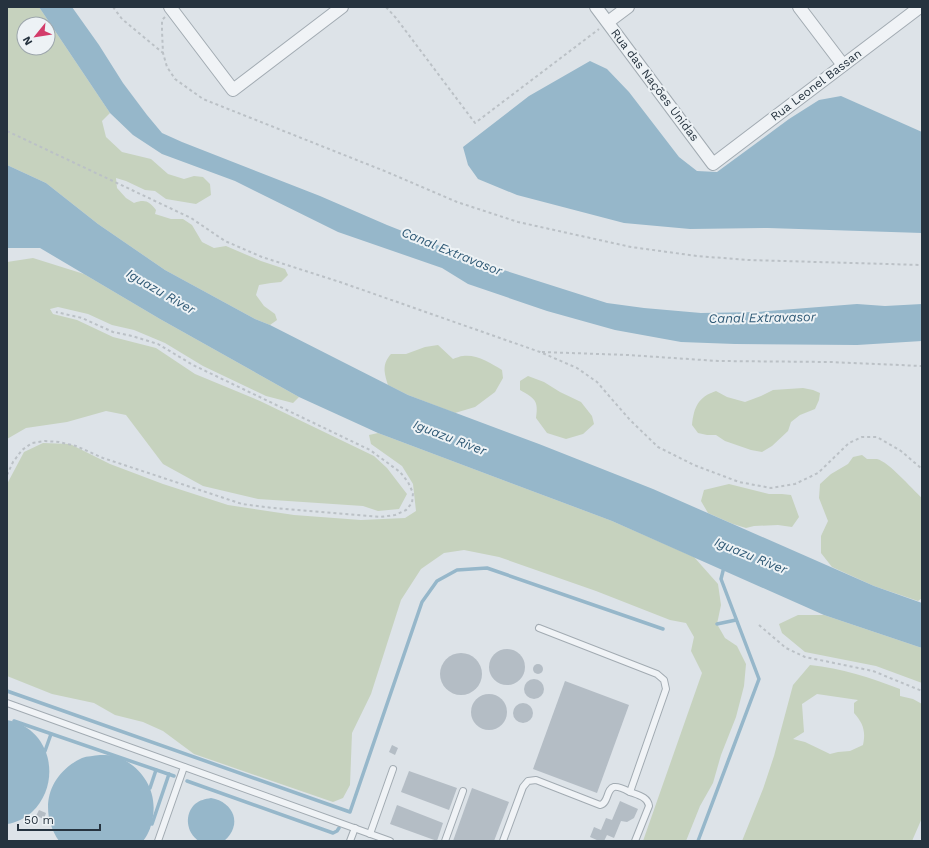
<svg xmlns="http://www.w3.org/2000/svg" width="929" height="848" viewBox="0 0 929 848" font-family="'Work Sans',sans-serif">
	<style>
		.green { fill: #c6d2be; fill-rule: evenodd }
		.water { fill: #96b7ca }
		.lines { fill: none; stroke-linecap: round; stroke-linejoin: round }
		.stream { stroke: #96b7ca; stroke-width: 3.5 }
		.building { fill: #b4bdc5 }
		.lane-casing { stroke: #a2abb2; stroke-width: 8 }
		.street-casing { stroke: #a2abb2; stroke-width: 14 }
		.path { stroke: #bbc1c6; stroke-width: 2; stroke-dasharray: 3 3; stroke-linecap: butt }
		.lane { stroke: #f0f3f6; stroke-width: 6 }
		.street { stroke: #f0f3f6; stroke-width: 12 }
		.labels { text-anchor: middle; stroke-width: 4; stroke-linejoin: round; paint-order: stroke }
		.street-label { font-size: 12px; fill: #26333f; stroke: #edf2f5 }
		.water-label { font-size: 13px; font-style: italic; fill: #2f5975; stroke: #edf2f5 }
	</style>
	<rect width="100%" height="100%" fill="#dde3e8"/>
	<g class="green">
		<path d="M7,7H39L110,113L102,121L106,137L122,152L151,159L168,174L184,179L194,176L203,177L210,184L211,195L196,204L166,199L155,191L145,190L126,181L116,178L117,188L126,198L134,203C145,199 149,201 156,210L155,214L171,219H183L192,225L202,242L214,248L226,246L261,261L285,269L288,275L281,282L271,283L259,285L256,295L264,306L275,314L277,320L270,325L255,319L165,270L98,224L46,183L7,165ZM24,24H48V48H24Z"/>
		<path d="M33,258L84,274L160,319L299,397L293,403L266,396L203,366L165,343L134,330L112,325L88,314L58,307L50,309L53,314L77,320L113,337L156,348L195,374L260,401L374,456L387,468L407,494L399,509L378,511L363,506L258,499L203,486L163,464L126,415L106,411L67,422L26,428L7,439V262Z"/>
		<path d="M438,345L453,359C456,358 460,356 463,356C476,354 491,363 502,370L503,378L495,392L475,407L455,413L408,395L388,385C384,372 382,364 391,354H406L425,347Z"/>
		<path d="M528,376L544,382L560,392L581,402L592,416L594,424L583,434L566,439L547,433L536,418C539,400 534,398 520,390V381Z"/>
		<path d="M803,388L813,390L820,393L819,400L815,409L800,415L791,422L788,431L772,446L762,452L751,450L725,441L716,435H707L698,433L692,425C694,407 698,397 716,391L727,397L745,402L761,396L773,390Z"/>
		<path d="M378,433L612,521L694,557L718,584L721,605L717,624L725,638L737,646L746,664L744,686L736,717L721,755L713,783L700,806L686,841H643L702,673L691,651L694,637L686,623L670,620L596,591L499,557L464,550L444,553L421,569L401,600L371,694L352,733L350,785L343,798L333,802L194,754L163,731L143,722L115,715L94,703L52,694L7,676V484L24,452L43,443L70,444L110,464L163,484L228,505L294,515L361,520L405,518L416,511L413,484L402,466L371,444L369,435Z"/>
		<path d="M862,455L867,459C870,459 874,459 877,459C889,462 911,488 922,498V598L918,601L874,586L832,567L821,553V536L828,521L819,498L820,484L831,474L848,464L853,457Z"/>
		<path d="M729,484L769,494H782L791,495L799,517L792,527L778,525L754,526L746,528L733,524L708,513L701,501L704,490Z"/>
		<path d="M798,615H824L922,648V683L876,666L805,652L782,633L779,624Z"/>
		<path d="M810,665C841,668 871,678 900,689V696L913,699L922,704V818L912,841H742L763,789L774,756L793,685ZM817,694L858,700L854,703V713C863,723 866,731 863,745L850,751L838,752L830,754L805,742L793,739L804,732L802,704Z"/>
	</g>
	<g class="water">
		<path d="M39,7H72L99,45L123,83L147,115L162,133L182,142L320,196L387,225L488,265L607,303L644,308L701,313L757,312L857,304L885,306L922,304V341L857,345L735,344L681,342L615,330L547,311L468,284L442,268L338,232L235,181L162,154L133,135L110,113Z"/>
		<path d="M590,61L607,69L629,92L679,157L697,171L717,172L789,119L819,100L841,96L922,132V233L768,228L690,229L624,223L517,195L478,179L468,165L463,147L529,96Z"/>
		<path d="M7,165L46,183L98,224L165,270L255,319L270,325L408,395L539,444L653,489L874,586L922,603V648L824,615L612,521L378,433L299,397L160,319L40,248H7Z"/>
		<path d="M7,720C51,728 63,782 32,812C25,818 16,823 7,824Z"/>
		<path d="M100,755C106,755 113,755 118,757C142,767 157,790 153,816C152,824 149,834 143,841H59C38,810 48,774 82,758C87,756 94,756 100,755Z"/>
		<path d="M211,798C234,802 243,825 224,841H199C186,833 184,814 195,804C200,800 205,799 211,798Z"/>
	</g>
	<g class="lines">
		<g class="stream">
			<path d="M717,624L736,620"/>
			<path d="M7,691L350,812L422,602L437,581L457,570L487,568L663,629"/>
			<path d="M14,721L174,776"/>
			<path d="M45,751L51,734"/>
			<path d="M187,781L333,833L337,831L339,828"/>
			<path d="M150,788L156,770"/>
			<path d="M152,824L169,774"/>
			<path d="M698,841L759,679L721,579L724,567"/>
		</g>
	</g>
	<g class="building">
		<circle cx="507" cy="667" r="18"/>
		<circle cx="461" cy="674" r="21"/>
		<circle cx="538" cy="669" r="5"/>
		<circle cx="534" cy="689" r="10"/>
		<path d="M565,681L629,705L597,793L533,769Z"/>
		<circle cx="489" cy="712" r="18"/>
		<circle cx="523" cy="713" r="10"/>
		<path d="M392,745L398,748L395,755L389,752Z"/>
		<path d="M409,771L457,788L449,810L401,792Z"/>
		<path d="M472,788L509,802L494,841H453Z"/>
		<path d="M620,801L638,809L634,818L627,822L621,821L614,838L607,835L604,841H599L590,837L594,827L601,830L606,818L612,820Z"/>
		<path d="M397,805L443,823L437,841L390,824Z"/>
		<path d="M39,810L46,813L44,819L36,816Z"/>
	</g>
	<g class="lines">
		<g class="lane-casing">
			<g id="lane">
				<path d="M539,628L657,674L664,680L666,689L630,792C638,795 648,797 649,806L635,841"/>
				<path d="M7,703L390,841"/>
				<path d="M370,834L393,769"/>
				<path d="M158,841L184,767"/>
				<path d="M350,841L355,828"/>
				<path d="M445,841L463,791"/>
				<path d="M503,841L523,787L528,781L536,780L600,805C609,803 606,789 614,787C619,786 626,790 630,792"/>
			</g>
		</g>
		<g class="street-casing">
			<g id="street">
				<path d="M170,7L233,90L342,7"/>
				<path d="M596,7L713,164L920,7"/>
				<path d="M799,7L843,65"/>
				<path d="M608,22L628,7"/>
			</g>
		</g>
		<g class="path">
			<path d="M113,7L122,19L163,53"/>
			<path d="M386,7L396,18L475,123L599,29"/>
			<path d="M165,17L162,20V31L163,53L167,67L175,79L203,99L387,172L457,202L518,222L631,247L697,256L748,260L922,265"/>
			<path d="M7,131L191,218L225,241L262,257L340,282L540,352L577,368L597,382L630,420L658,447L694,465L739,482L771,488L795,484L818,473L849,443L862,437H877L901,451L922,469"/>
			<path d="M542,352L628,355L718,361L830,362L922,366"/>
			<path d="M7,475L13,462L22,450L32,443L45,441L59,442L76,446L103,458L242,504L273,508L380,517L395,515L406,510L412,503L413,493L408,482L400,472L370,450L193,365L158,344L132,336L113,332L82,318L56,312"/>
			<path d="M759,625L786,648L805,657L873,671L922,691"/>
		</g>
		<use href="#lane" class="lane"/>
		<use href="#street" class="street"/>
	</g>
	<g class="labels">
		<g class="street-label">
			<text transform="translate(655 85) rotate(53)" y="4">Rua das Nações Unidas</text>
			<text transform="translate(816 85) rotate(-37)" y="4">Rua Leonel Bassan</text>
		</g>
		<g class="water-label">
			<text transform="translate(452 251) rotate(22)" y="5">Canal Extravasor</text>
			<text transform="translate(161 291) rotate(30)" y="5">Iguazu River</text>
			<text transform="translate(762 317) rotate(-1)" y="5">Canal Extravasor</text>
			<text transform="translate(450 437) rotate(21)" y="5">Iguazu River</text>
			<text transform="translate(751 555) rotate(22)" y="5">Iguazu River</text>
		</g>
	</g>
	<rect width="929" height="848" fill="none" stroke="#26333f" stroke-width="16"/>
	<g transform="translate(36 36) rotate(240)"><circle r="19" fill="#edf2f5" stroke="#9da6ac"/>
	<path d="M0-3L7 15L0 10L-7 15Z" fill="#d33c6a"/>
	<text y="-6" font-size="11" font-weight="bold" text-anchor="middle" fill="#26333f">N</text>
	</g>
	<path d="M18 824v6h82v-6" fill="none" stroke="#26333f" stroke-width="2"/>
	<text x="24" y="824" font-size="12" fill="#26333f" stroke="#edf2f5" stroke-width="3" paint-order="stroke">50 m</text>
</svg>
